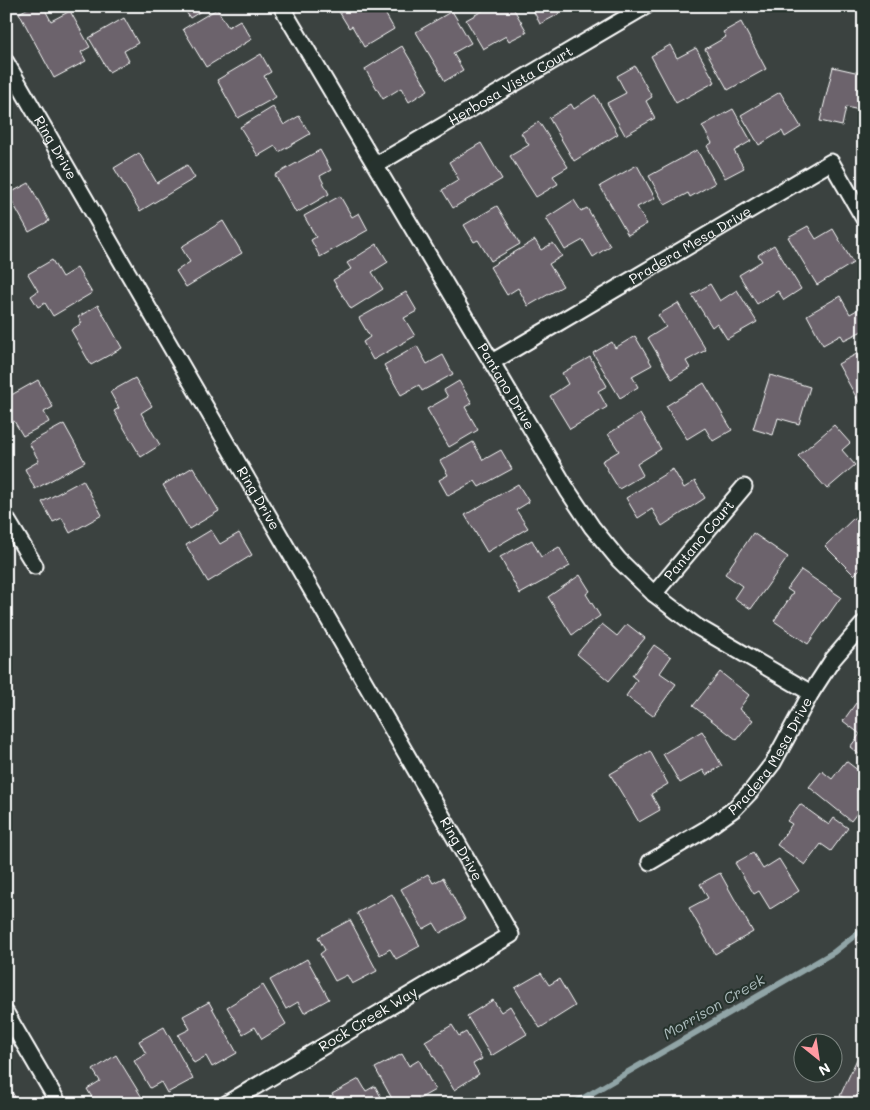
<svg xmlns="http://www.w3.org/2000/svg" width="870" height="1110" viewBox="0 0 870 1110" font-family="Mali,sans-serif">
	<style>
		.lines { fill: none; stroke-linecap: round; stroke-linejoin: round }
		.stream { stroke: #91a5a7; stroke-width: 6 }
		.building { fill: #6c646c; stroke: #fff }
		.minor-casing { stroke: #fff; stroke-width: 19 }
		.minor { stroke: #26332d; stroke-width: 15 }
		.labels { text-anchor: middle; stroke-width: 4; stroke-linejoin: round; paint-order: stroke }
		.street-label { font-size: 14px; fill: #fff; stroke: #26332d }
		.water-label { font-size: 15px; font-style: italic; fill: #acbcbd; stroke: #26332d }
	</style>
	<rect width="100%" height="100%" fill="#3b4240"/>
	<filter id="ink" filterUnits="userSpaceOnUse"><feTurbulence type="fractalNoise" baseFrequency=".02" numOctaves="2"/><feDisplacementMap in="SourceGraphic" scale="10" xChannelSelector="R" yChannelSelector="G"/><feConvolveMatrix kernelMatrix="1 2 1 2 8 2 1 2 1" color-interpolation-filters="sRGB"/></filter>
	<g filter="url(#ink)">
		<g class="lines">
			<path class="stream" d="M573,1104L834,952L864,928"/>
		</g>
		<g class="building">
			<path d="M32,6H43L51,21L70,11L90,47L81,52L86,61L54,78L19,13Z"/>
			<path d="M172,6H209L190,18L183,7L175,11Z"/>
			<path d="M344,6H381L394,29L364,47L352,26L349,28L338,10Z"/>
			<path d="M481,6H512L527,32L509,41L506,36L483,49L466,20L484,10Z"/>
			<path d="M531,6H555L559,14L540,24Z"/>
			<path d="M217,9L228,27L240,20L252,39L206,67L183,29Z"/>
			<path d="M452,11L471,43L453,53L463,70L445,81L416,32Z"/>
			<path d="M124,18L138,43L124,51L129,61L109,72L89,38Z"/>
			<path d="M741,22L766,69L728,90L705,49L726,37L723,32Z"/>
			<path d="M670,45L677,58L696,48L715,82L676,103L651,56Z"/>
			<path d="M402,46L428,90L409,102L401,88L383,99L365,69Z"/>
			<path d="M261,54L271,72L264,76L276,97L238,118L217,80Z"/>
			<path d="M635,66L652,97L646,101L655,118L625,135L607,103L626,93L617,76Z"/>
			<path d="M833,67L864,74V111L846,107L842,126L820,121Z"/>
			<path d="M780,92L801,127L785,137L782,131L759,145L741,115Z"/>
			<path d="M595,95L618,134L574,161L549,118L571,104L574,109Z"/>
			<path d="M273,107L284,125L299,116L310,134L279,152L275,146L258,156L240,127Z"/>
			<path d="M733,109L751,141L734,151L744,168L725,178L707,146L712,143L702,126Z"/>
			<path d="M539,122L568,167L553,176L558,184L536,197L510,156L529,145L521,133Z"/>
			<path d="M481,143L502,179L453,208L442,190L459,180L449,162Z"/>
			<path d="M320,150L331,170L320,176L329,194L296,213L275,175Z"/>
			<path d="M697,150L715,183L690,197L688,193L665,205L649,176Z"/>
			<path d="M139,153L157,183L187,165L195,178L140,211L114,168Z"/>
			<path d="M637,165L655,198L637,207L647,224L628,235L600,186Z"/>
			<path d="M29,183L49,221L29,232L8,194Z"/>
			<path d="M340,196L352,217L359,213L368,230L320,257L311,240L316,237L304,216Z"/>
			<path d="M574,200L581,211L587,208L610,246L593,257L583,240L565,250L546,218Z"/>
			<path d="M497,206L520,244L491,261L478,240L474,242L464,225Z"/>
			<path d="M223,221L242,253L186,287L176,271L190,262L181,247Z"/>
			<path d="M808,226L816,239L833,229L853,263L817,285L788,237Z"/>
			<path d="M535,240L541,250L553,243L562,256L549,264L563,286L528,306L518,288L507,295L490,267Z"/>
			<path d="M377,244L388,262L372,272L383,289L351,309L333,280L351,269L347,263Z"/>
			<path d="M774,245L801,289L784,300L778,291L757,304L739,275L762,261L758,255Z"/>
			<path d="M52,260L62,277L77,268L92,293L53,316L45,303L38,307L31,296L38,291L28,274Z"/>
			<path d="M710,284L720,301L737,290L757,322L727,339L717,323L712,327L692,295Z"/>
			<path d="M406,292L417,311L404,318L415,336L373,360L363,342L370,337L359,318Z"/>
			<path d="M840,296L850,314L864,306V330L844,340L841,335L823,345L807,315Z"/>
			<path d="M678,303L706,350L686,361L690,368L672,379L648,338L666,327L658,315Z"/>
			<path d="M98,305L122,348L91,365L71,330L82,323L78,317Z"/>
			<path d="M635,336L652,365L632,376L638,387L620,398L593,353L612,342L615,348Z"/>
			<path d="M417,346L427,364L443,355L453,374L422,391L419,385L401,395L384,365Z"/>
			<path d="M864,350V399L859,402L838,364Z"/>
			<path d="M590,357L607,386L598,391L607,407L570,429L550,396L568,384L562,373Z"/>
			<path d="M770,375L810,387L799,424L778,418L773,435L753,429Z"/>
			<path d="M135,378L152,406L141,413L160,445L141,457L114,411L119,408L110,392Z"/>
			<path d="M38,380L53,407L44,412L49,422L23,436L14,421L6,425V398Z"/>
			<path d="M459,381L472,403L465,407L478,430L449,447L427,409L448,397L444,390Z"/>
			<path d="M704,383L732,430L713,441L705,428L687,439L666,406Z"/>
			<path d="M640,414L661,449L637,464L643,475L619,489L602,461L619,451L608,434Z"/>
			<path d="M64,424L85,462L35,489L25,469L39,461L29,443Z"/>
			<path d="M834,425L850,443L842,450L855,465L827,489L798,456Z"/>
			<path d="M473,442L483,460L501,450L512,469L479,487L475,481L448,496L439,480L448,475L440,461Z"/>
			<path d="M193,467L219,511L189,529L163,485Z"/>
			<path d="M673,469L684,488L695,481L705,498L662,526L652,509L638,518L626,498Z"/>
			<path d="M83,480L102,515L70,533L62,518L53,522L42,502Z"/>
			<path d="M518,484L529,502L516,510L528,528L487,552L465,515Z"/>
			<path d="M857,515L864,522V565L854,575L825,546Z"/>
			<path d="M211,530L220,544L239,533L252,555L208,582L186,545Z"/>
			<path d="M753,533L788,557L751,609L734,598L742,586L725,574Z"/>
			<path d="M532,540L541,557L559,547L570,566L520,594L500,557Z"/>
			<path d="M801,570L841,597L808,644L774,621L793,593L787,589Z"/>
			<path d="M580,575L590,591L586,594L600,616L572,635L548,597Z"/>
			<path d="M602,624L617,636L627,624L645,638L609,681L577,654Z"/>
			<path d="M654,645L671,657L660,673L676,684L653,716L626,696L637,680L632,676Z"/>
			<path d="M720,672L749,695L739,709L753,720L737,740L693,706Z"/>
			<path d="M856,703L864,709V758L850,747L860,734L843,721Z"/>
			<path d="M702,731L722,766L706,775L703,770L680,783L663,754Z"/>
			<path d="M650,751L668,784L651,794L660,810L639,822L610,774Z"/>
			<path d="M846,761L864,775V804L851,821L809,787L822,771L832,779Z"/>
			<path d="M800,804L829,825L834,818L848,828L831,851L821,844L805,865L777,845L792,824L787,821Z"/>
			<path d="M753,853L763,869L779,859L799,891L770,909L759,891L754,894L735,863Z"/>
			<path d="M720,873L753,932L715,954L689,908L708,898L700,884Z"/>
			<path d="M428,874L433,883L443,878L465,919L440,933L434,923L423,929L401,889Z"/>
			<path d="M392,894L420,946L396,959L390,949L380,955L357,913Z"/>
			<path d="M350,920L377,971L352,984L347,975L335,981L320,954L325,950L318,937Z"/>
			<path d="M307,959L329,999L304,1013L298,1002L286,1009L270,980Z"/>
			<path d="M541,973L549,985L559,979L575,1006L540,1028L515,988Z"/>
			<path d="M263,985L286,1024L262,1039L255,1027L243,1034L227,1007Z"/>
			<path d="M493,1000L501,1012L510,1006L527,1034L491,1056L467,1016Z"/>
			<path d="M209,1002L237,1053L212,1067L206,1056L194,1063L178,1035L190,1029L183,1016Z"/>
			<path d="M452,1025L459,1036L466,1032L482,1059L473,1064L479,1074L454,1090L425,1041Z"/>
			<path d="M164,1027L193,1079L167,1093L161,1082L150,1088L134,1061L146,1054L139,1041Z"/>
			<path d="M402,1054L409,1066L419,1060L435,1090L410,1104H395L375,1068Z"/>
			<path d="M116,1055L146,1104H96L87,1089L100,1081L93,1070Z"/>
			<path d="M857,1059L864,1062V1104H858L840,1096Z"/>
			<path d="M359,1079L366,1091L375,1086L385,1104H337L332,1094Z"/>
			<path d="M6,1082L15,1097L6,1102Z"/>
		</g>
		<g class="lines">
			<g class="minor-casing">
				<g id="minor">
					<path id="s1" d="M281,6L568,491L592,527L619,560L654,594L696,626L811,693"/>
					<path id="s2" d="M6,62L511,935L226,1104"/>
					<path id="s3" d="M376,165L646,6"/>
					<path id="s4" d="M492,362L831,162L864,219"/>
					<path d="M6,518L35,566"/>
					<path id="s5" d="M654,594L744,487"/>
					<path id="s6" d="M650,862L706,829L734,809L752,790L773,763L811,693L833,659L864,623"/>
					<path d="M6,1013L59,1104"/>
				</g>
			</g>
			<use href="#minor" class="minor"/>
		</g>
	</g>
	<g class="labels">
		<g class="street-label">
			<text dy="5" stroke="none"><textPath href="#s3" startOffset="156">Herbosa Vista Court</textPath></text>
			<text dy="5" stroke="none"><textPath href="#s2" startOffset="99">Ring Drive</textPath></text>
			<text dy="5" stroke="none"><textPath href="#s4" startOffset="230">Pradera Mesa Drive</textPath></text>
			<text dy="5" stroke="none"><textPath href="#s1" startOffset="442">Pantano Drive</textPath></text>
			<text dy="5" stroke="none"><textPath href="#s2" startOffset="504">Ring Drive</textPath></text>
			<text dy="5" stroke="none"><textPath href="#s5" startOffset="70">Pantano Court</textPath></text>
			<text dy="5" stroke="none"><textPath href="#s6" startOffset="164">Pradera Mesa Drive</textPath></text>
			<text dy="5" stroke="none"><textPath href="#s2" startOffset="909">Ring Drive</textPath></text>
			<text transform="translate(368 1019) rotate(-31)" y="5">Rock Creek Way</text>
		</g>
		<g class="water-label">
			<text transform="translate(714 1007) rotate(-30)" y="5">Morrison Creek</text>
		</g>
	</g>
	<rect width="870" height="1110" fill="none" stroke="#26332d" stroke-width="25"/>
	<rect x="12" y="12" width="845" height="1085" fill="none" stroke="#fff" stroke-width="2" filter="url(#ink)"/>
	<g transform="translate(818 1058) rotate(150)"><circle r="24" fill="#26332d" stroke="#7d8581"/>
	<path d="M0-4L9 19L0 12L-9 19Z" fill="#ff9aa2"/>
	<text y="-8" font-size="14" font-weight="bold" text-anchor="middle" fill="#ffffff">N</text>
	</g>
</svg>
